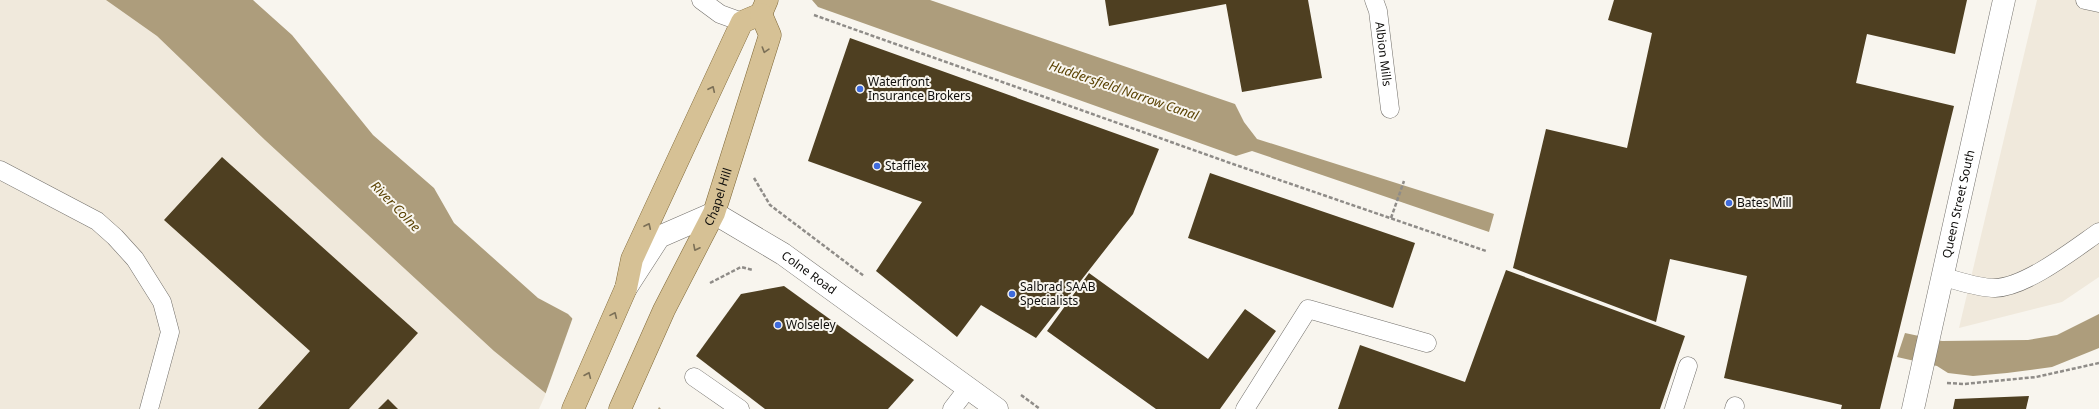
<svg xmlns="http://www.w3.org/2000/svg" width="2099" height="409" viewBox="0 0 2099 409" font-family="'Noto Sans',sans-serif">
	<style>
		.built { fill: #f0e9dc }
		.water { fill: #ad9d7c }
		.pier { fill: #f8f5ee }
		.building { fill: #4e3f21 }
		.lines { fill: none; stroke-linecap: round; stroke-linejoin: round }
		.service-casing { stroke: #73706b; stroke-width: 19 }
		.minor-casing { stroke: #73706b; stroke-width: 23 }
		.secondary-casing { stroke: #73706b; stroke-width: 23 }
		.primary-casing { stroke: #7e6737; stroke-width: 23 }
		.path { stroke: #8f8c88; stroke-width: 2.5; stroke-dasharray: 4 2; stroke-linecap: butt }
		.service { stroke: #fff; stroke-width: 18 }
		.minor { stroke: #fff; stroke-width: 22 }
		.secondary { stroke: #fff; stroke-width: 22 }
		.primary { stroke: #d6c195; stroke-width: 22 }
		.oneway { stroke: #7c7057 }
		.poi-dot { fill: #3e6bdc; stroke: #f8f5ee; stroke-width: 1.5 }
		.labels { text-anchor: middle; stroke-width: 4; stroke-linejoin: round; paint-order: stroke }
		.street-label { font-size: 12px; fill: #0e0d0b; stroke: #f8f5ee }
		.poi-label { font-size: 12px; fill: #0e0d0b; stroke: #f8f5ee; text-anchor: start }
		.water-label { font-size: 13px; font-style: italic; fill: #5a4203; stroke: #f8f5ee }
	</style>
	<rect width="100%" height="100%" fill="#f8f5ee"/>
	<g class="built">
		<path d="M0,0H118L547,391L539,409H0Z"/>
		<path d="M2037,0H2099V277L2062,302L1959,328Z"/>
	</g>
	<g class="water">
		<path d="M106,0H253L292,35L373,135L434,188L454,223L538,298L568,314L661,409H565L494,351L265,140L157,36Z"/>
		<path d="M812,0H930L1235,104L1244,122L1257,139L1494,214L1489,232L1252,151L1236,156L818,7Z"/>
		<path d="M2099,314V348L2052,367L2007,373L1973,376L1948,373L1937,366L1897,357L1905,333L1942,341L2028,340L2057,335Z"/>
	</g>
	<path class="pier" d="M573,317L660,405L658,409H562L545,395Z"/>
	<g class="building">
		<path d="M1105,0H1308L1322,78L1242,92L1226,4L1109,26Z"/>
		<path d="M1614,0H1967L1955,54L1867,34L1856,83L1954,106L1880,409H1841L1842,405L1724,378L1747,276L1670,259L1656,322L1513,268L1546,129L1627,148L1652,33L1608,20Z"/>
		<path d="M850,38L1159,149L1133,214L1036,338L981,305L957,337L876,271L922,202L808,161Z"/>
		<path d="M222,157L418,333L349,409H258L310,351L164,220Z"/>
		<path d="M1210,173L1415,243L1393,308L1188,238Z"/>
		<path d="M1506,270L1685,336L1660,409H1338L1360,345L1465,382Z"/>
		<path d="M1089,273L1208,359L1245,309L1276,331L1220,409H1156L1047,331Z"/>
		<path d="M784,286L914,380L888,409H765L696,356L741,294Z"/>
		<path d="M2029,396L2026,409H1953L1955,399Z"/>
		<path d="M388,399L398,409H378Z"/>
	</g>
	<g class="lines">
		<g class="service-casing">
			<g id="service">
				<path d="M701,0L720,14L742,22"/>
				<path id="s1" d="M1374,0L1378,11L1390,109"/>
				<path d="M2085,0L2099,3"/>
				<path d="M0,170L97,221L115,237L135,259L162,302L170,332L149,409"/>
				<path d="M1944,277C1959,281 1978,288 1995,288C2026,287 2073,250 2099,232"/>
				<path d="M694,377L740,409"/>
				<path d="M952,409L968,388"/>
				<path d="M1245,409L1308,309L1427,343"/>
				<path d="M1674,409L1688,366"/>
				<path d="M1734,409L1735,406"/>
			</g>
		</g>
		<g class="minor-casing">
			<g id="minor">
				<path id="s2" d="M1913,409L2004,0"/>
			</g>
		</g>
		<g class="secondary-casing">
			<g id="secondary">
				<path id="s3" d="M626,288L659,237L714,213L783,254L997,409"/>
			</g>
		</g>
		<g class="primary-casing">
			<g id="primary">
				<path d="M573,409L626,288L632,259L742,22L761,14L767,0"/>
				<path id="s4" d="M620,409L664,310L714,213L770,35L761,14"/>
			</g>
		</g>
		<g class="path">
			<path d="M814,15L1230,163L1486,251"/>
			<path d="M754,178L770,205L864,276"/>
			<path d="M1391,218L1404,181"/>
			<path d="M710,283L741,267L753,270"/>
			<path d="M1947,383L1964,384L2036,377L2099,363"/>
			<path d="M1021,395L1040,409"/>
		</g>
		<use href="#service" class="service"/>
		<use href="#minor" class="minor"/>
		<use href="#secondary" class="secondary"/>
		<use href="#primary" class="primary"/>
	</g>
	<defs><path id="oneway-chevron" d="M-2-3.5L2.5 0L-2 3.5" fill="none" stroke-width="1.6" stroke-linecap="round" stroke-linejoin="round"/></defs>
	<g class="oneway">
		<use href="#oneway-chevron" transform="translate(765 50) rotate(107)"/>
		<use href="#oneway-chevron" transform="translate(712 89) rotate(-65)"/>
		<use href="#oneway-chevron" transform="translate(648 226) rotate(-65)"/>
		<use href="#oneway-chevron" transform="translate(696 248) rotate(117)"/>
		<use href="#oneway-chevron" transform="translate(614 315) rotate(-66)"/>
		<use href="#oneway-chevron" transform="translate(588 375) rotate(-67)"/>
	</g>
	<g class="poi-dot">
		<circle cx="860" cy="89" r="4"/>
		<circle cx="877" cy="166" r="4"/>
		<circle cx="1729" cy="203" r="4"/>
		<circle cx="1012" cy="294" r="4"/>
		<circle cx="778" cy="325" r="4"/>
	</g>
	<g class="labels">
		<g class="street-label">
			<text dy="4" stroke="none"><textPath href="#s1" startOffset="55">Albion Mills</textPath></text>
			<text dy="4" stroke="none"><textPath href="#s4" startOffset="234">Chapel Hill</textPath></text>
			<text dy="4" stroke="none"><textPath href="#s2" startOffset="210">Queen Street South</textPath></text>
			<text dy="4" stroke="none"><textPath href="#s3" startOffset="233">Colne Road</textPath></text>
		</g>
		<g class="poi-label">
			<text x="868" y="86">Waterfront<tspan x="868" dy="14">Insurance Brokers</tspan></text>
			<text x="885" y="170">Stafflex</text>
			<text x="1737" y="207">Bates Mill</text>
			<text x="1020" y="291">Salbrad SAAB<tspan x="1020" dy="14">Specialists</tspan></text>
			<text x="786" y="329">Wolseley</text>
		</g>
		<g class="water-label">
			<text transform="translate(1124 90) rotate(19)" y="5">Huddersfield Narrow Canal</text>
			<text transform="translate(396 206) rotate(46)" y="5">River Colne</text>
		</g>
	</g>
</svg>
